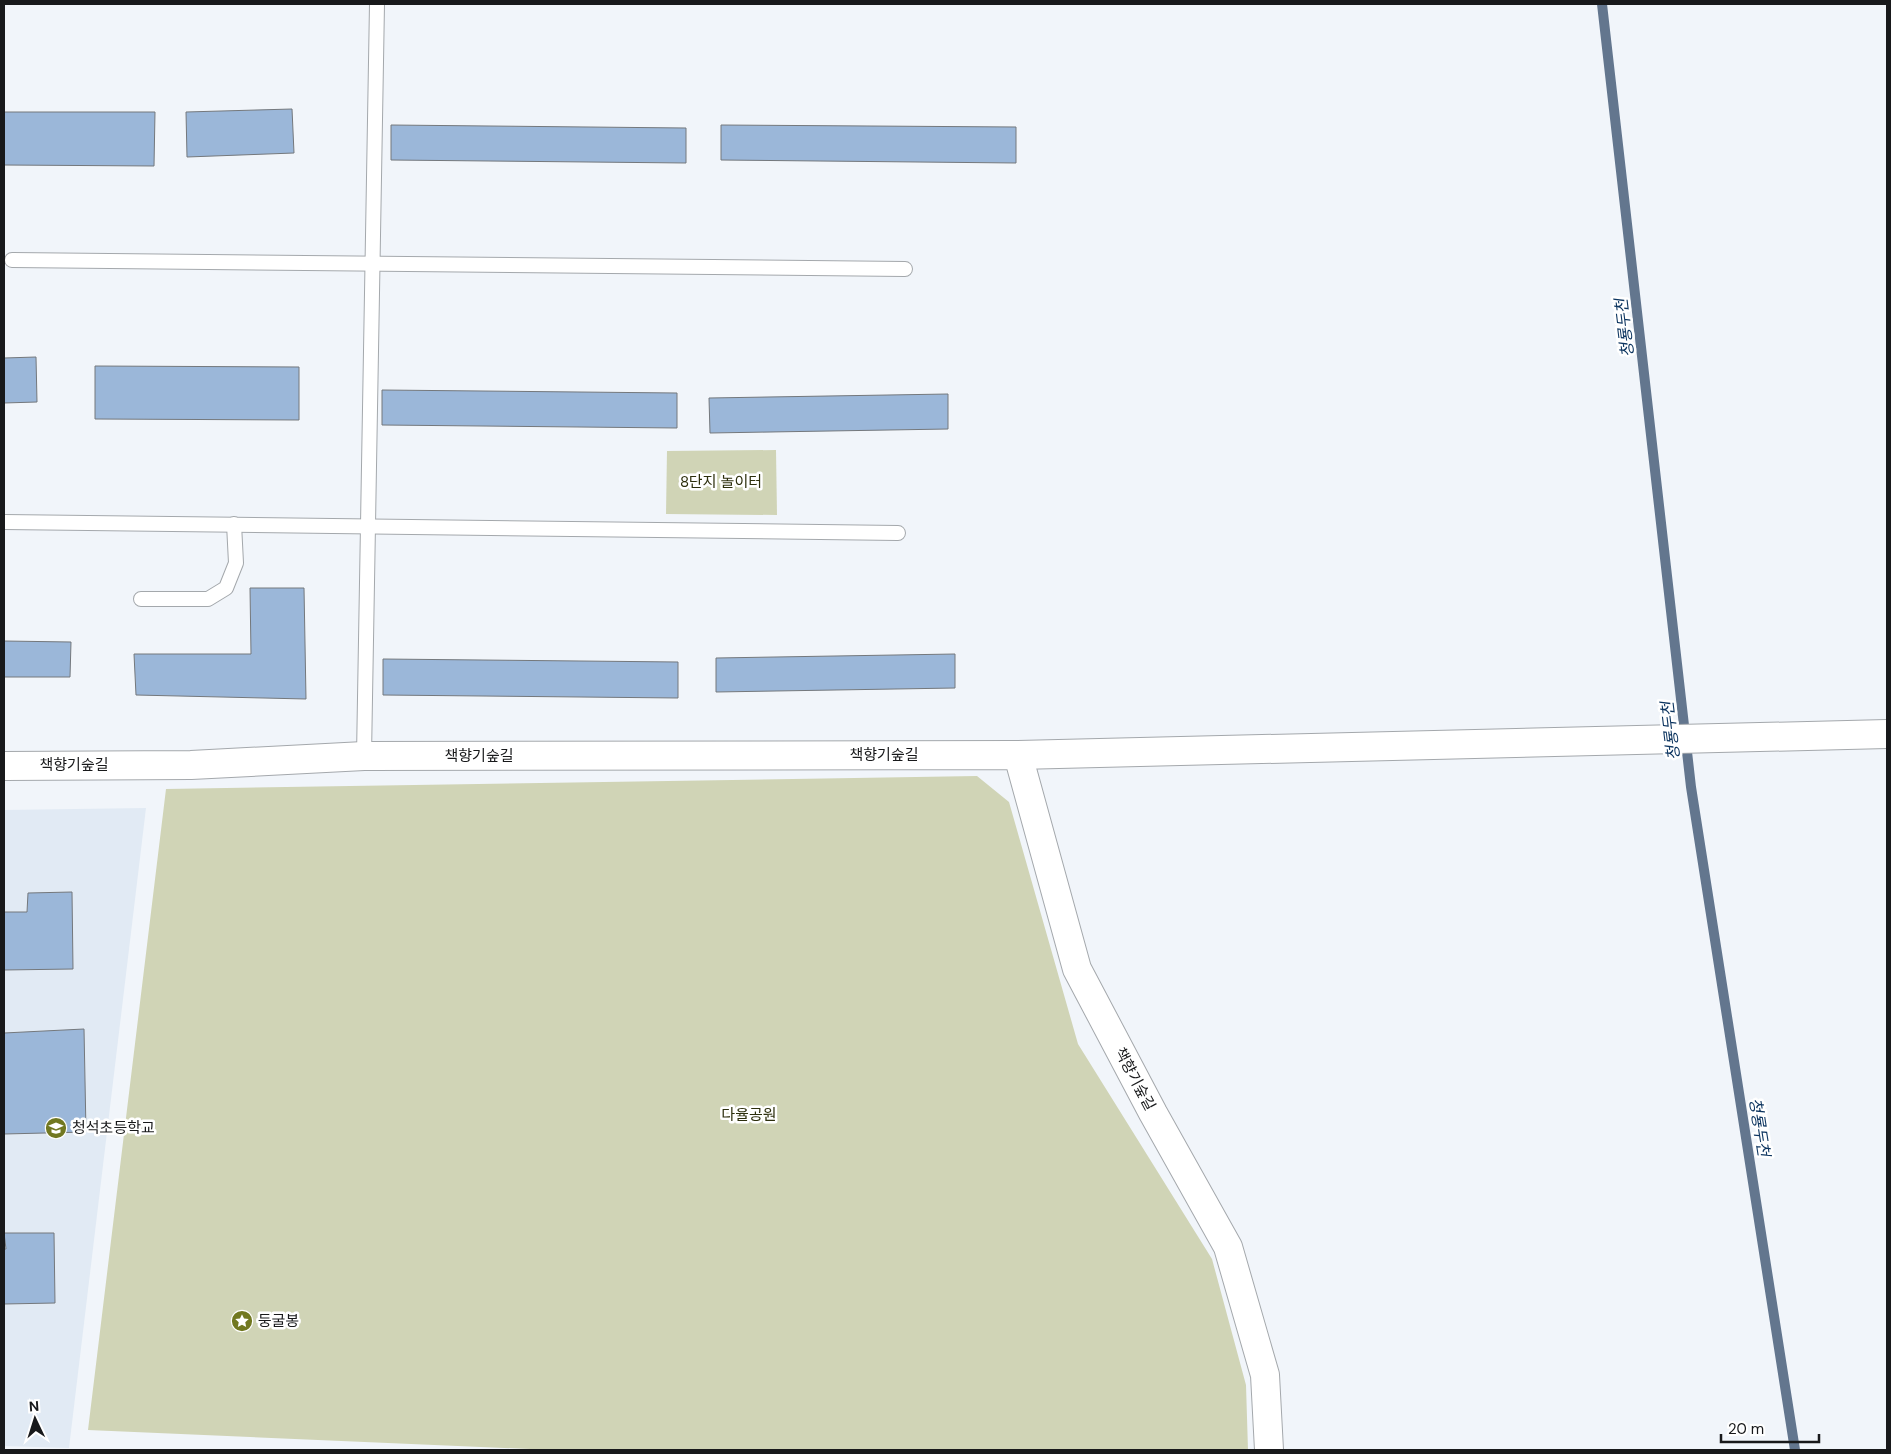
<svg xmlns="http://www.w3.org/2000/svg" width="1891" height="1454" viewBox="0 0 1891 1454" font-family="'DM Sans','Noto Sans KR',sans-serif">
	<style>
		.built { fill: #e1eaf4 }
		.green { fill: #d0d4b6 }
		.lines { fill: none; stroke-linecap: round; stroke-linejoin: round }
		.stream { stroke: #63768e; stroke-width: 10 }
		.building { fill: #9bb7d9; stroke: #74787c }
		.service-casing { stroke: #a4a8ac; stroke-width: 16 }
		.minor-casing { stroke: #a4a8ac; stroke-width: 30 }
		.service { stroke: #fff; stroke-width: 14 }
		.minor { stroke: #fff; stroke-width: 28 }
		.labels { text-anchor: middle; stroke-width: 5; stroke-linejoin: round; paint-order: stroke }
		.park-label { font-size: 15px; fill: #2c2e0c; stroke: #fff }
		.street-label { font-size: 15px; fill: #18191b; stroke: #fff }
		.poi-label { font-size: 15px; fill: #18191b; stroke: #fff; text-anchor: start }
		.water-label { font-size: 16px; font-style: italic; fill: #0d3560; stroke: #fff }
	</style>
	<rect width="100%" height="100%" fill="#f1f5fa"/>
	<path class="built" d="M146,808L69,1448L4,1446V810Z"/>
	<g class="green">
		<path d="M776,450L777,515L666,514L667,451Z"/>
		<path d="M977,776L1009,802L1078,1044L1212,1259L1246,1385L1248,1450H552L88,1430L166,789Z"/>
	</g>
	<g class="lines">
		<path class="stream" d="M1602,4L1691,787L1795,1450"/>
	</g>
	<g class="building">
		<path d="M292,109L294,153L187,157L186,112Z"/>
		<path d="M4,112H155L154,166L4,165Z"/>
		<path d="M391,125L686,128V163L391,160Z"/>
		<path d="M721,125L1016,127V163L721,160Z"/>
		<path d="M36,357L37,402L4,403V358Z"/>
		<path d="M95,366L299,367V420L95,419Z"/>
		<path d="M382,390L677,393V428L382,425Z"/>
		<path d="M948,394V429L710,433L709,398Z"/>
		<path d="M250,588H304L306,699L136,695L134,654H251Z"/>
		<path d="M4,641L71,642L70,677H4Z"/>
		<path d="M955,654V688L716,692V658Z"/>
		<path d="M383,659L678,662V698L383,695Z"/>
		<path d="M72,892L73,969L4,970V912H27L28,893Z"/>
		<path d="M84,1029L86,1132L4,1134V1033Z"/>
		<path d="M4,1233H54L55,1303L4,1304V1249H6Z"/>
	</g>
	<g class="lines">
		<g class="service-casing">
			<g id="service">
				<path d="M12,260L905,269"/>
				<path d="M4,522L898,533"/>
				<path d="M141,599H208L226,588L236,563L234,524"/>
				<path d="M364,756L377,4"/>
			</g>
		</g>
		<g class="minor-casing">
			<g id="minor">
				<path d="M1018,755L1887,734"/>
				<path d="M4,766L191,765L364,756L1018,755L1077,969L1153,1113L1228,1247L1265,1375L1269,1450"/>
			</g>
		</g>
		<use href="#service" class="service"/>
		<use href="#minor" class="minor"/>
	</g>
	<defs>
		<g id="school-disc" transform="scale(1.125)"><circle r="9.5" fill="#717821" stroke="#fff"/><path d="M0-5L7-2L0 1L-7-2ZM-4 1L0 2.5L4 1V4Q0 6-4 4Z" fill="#fff"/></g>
		<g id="sight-disc" transform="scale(1.125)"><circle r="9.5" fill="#717821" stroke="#fff"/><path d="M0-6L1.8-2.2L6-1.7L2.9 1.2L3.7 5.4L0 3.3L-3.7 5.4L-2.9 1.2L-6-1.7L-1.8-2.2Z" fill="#fff"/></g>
	</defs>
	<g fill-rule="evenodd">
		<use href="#school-disc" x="56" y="1128"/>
		<use href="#sight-disc" x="242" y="1321"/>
	</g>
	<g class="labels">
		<g class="park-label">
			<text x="721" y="487">8단지 놀이터</text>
			<text x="749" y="1120">다율공원</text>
		</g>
		<g class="street-label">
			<text x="884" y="760">책향기숲길</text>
			<text x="479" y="761">책향기숲길</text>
			<text x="74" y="770">책향기숲길</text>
			<text transform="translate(1135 1079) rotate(62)" y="5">책향기숲길</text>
		</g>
		<g class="poi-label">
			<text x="72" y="1133">청석초등학교</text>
			<text x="258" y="1326">둥굴봉</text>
		</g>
		<g class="water-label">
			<text transform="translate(1624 328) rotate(-97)" y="6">청룡두천</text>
			<text transform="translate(1670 731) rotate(-97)" y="6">청룡두천</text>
			<text transform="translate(1760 1127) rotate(81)" y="6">청룡두천</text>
		</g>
	</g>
	<rect width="1891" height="1454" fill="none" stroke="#18191b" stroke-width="10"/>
	<g transform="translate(35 1419) rotate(356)" stroke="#ffffff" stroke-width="4" paint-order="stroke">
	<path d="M0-4L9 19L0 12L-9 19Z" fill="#18191b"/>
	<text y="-8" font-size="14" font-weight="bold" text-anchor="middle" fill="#18191b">N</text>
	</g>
	<path d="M1721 1434v8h98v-8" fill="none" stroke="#18191b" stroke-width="2.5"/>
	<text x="1728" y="1434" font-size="15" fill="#18191b" stroke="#ffffff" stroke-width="4" paint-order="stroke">20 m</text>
</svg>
